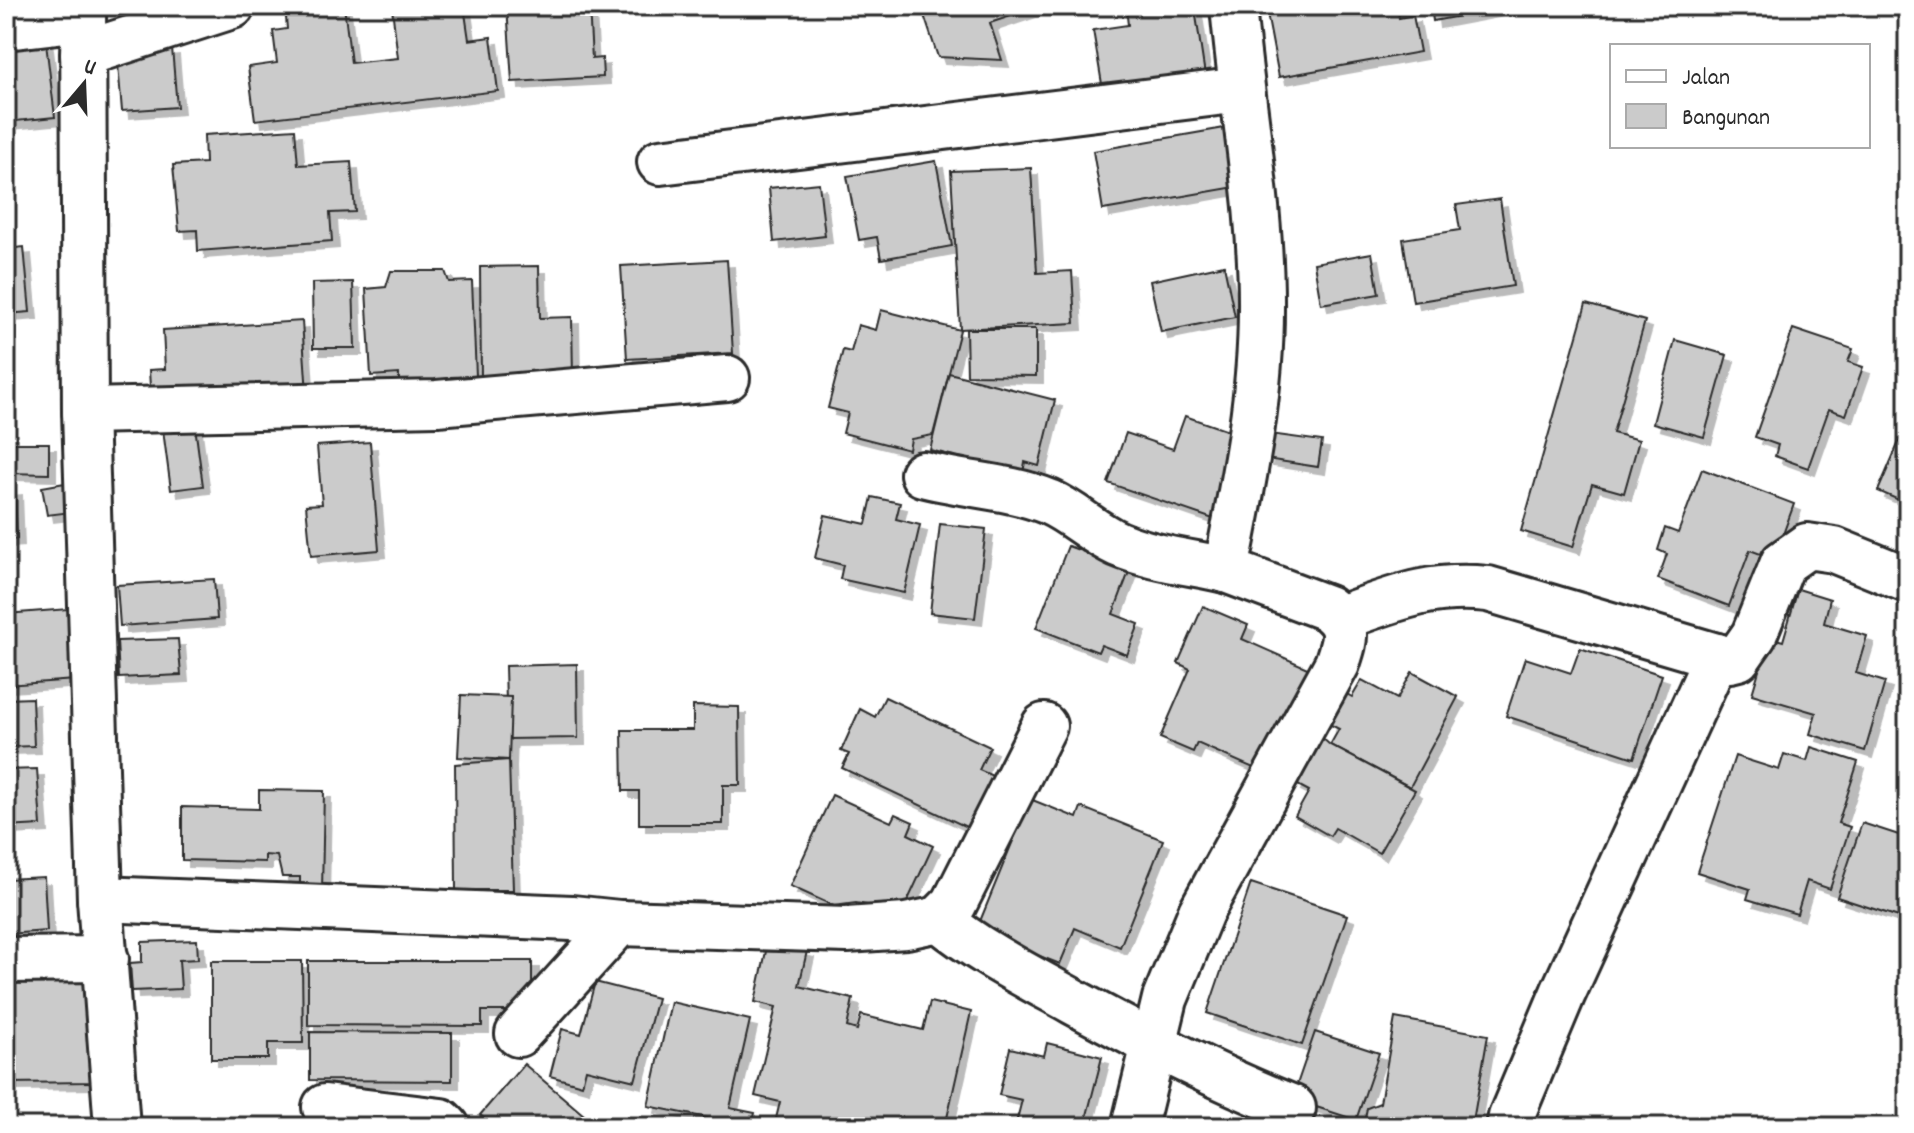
<svg xmlns="http://www.w3.org/2000/svg" width="1914" height="1133" viewBox="0 0 1914 1133" font-family="Dekko,sans-serif">
	<style>
		.building { fill: #cbcbcb; stroke: #2b2b2b; stroke-width: 2; filter: url(#shadow) }
		.lines { fill: none; stroke-linecap: round; stroke-linejoin: round }
		.minor-casing { stroke: #2b2b2b; stroke-width: 50 }
		.minor { stroke: #fff; stroke-width: 44 }
	</style>
	<defs>
		<filter id="shadow"><feDropShadow dx="7" dy="7" stdDeviation="0" flood-color="#0004"/></filter>
	</defs>
	<rect width="100%" height="100%" fill="#fff"/>
	<filter id="ink" filterUnits="userSpaceOnUse"><feTurbulence type="fractalNoise" baseFrequency=".0125" numOctaves="2"/><feDisplacementMap in="SourceGraphic" scale="16" xChannelSelector="R" yChannelSelector="G"/><feConvolveMatrix kernelMatrix="1 2 1 2 8 2 1 2 1" color-interpolation-filters="sRGB"/></filter>
	<g filter="url(#ink)">
		<g class="building">
			<path d="M285,6H344L351,63L398,58L392,8L464,6L469,40L491,37L498,91L255,120L248,67L277,63L273,31L287,29Z"/>
			<path d="M507,6H589L592,59L602,58L603,77L512,82Z"/>
			<path d="M921,6H1031L1032,9L990,23L1002,60L938,57Z"/>
			<path d="M1143,6H1167L1168,13L1195,9L1205,75L1103,90L1093,30L1128,25L1126,8Z"/>
			<path d="M1278,6H1397L1399,18L1413,15L1420,52L1279,77L1266,8Z"/>
			<path d="M1431,6H1513L1433,21Z"/>
			<path d="M45,35L55,117L6,122V39Z"/>
			<path d="M172,48L177,107L122,111L117,53Z"/>
			<path d="M1236,126L1247,185L1103,210L1093,151Z"/>
			<path d="M295,129L298,165L351,162L355,212L330,213L332,241L198,251L197,230L179,231L173,165L205,163L204,135Z"/>
			<path d="M936,161L952,246L881,259L877,237L859,240L847,176Z"/>
			<path d="M1031,168L1037,273L1072,271L1075,323L960,329L951,171Z"/>
			<path d="M819,183L825,236L774,242L769,188Z"/>
			<path d="M1500,199L1513,286L1413,302L1403,239L1460,230L1456,205Z"/>
			<path d="M24,247L30,312L6,314V249Z"/>
			<path d="M1372,253L1379,294L1321,304L1314,263Z"/>
			<path d="M727,260L733,353L627,359L621,266Z"/>
			<path d="M1224,265L1235,317L1161,332L1150,281Z"/>
			<path d="M539,266L540,318L572,317L573,378L481,379L480,267Z"/>
			<path d="M391,271H445L449,282L472,281L476,376L451,377L452,392L399,394V374L371,376L366,289L386,287Z"/>
			<path d="M353,282L355,348H313L312,283Z"/>
			<path d="M1586,304L1645,321L1613,433L1639,440L1624,493L1592,484L1573,547L1521,531Z"/>
			<path d="M881,310L960,330L933,435L911,439L909,450L843,433L848,413L828,408L843,350L851,352L858,325L876,330Z"/>
			<path d="M302,321L307,394L151,404L149,370L165,369L163,330Z"/>
			<path d="M966,329H1036V376L967,375Z"/>
			<path d="M1793,329L1853,349L1848,362L1863,367L1846,415L1829,409L1808,468L1775,456L1778,445L1755,437Z"/>
			<path d="M1675,340L1727,355L1704,437L1653,423Z"/>
			<path d="M949,373L1055,400L1039,466L1025,462L1023,473L960,466L962,458L930,450Z"/>
			<path d="M1185,416L1246,437L1216,520L1108,483L1126,433L1173,449Z"/>
			<path d="M1908,421V485L1901,501L1878,491Z"/>
			<path d="M195,426L203,486L171,490L163,430Z"/>
			<path d="M1270,434L1322,441L1318,467L1266,459Z"/>
			<path d="M370,442L379,550L311,556L306,505L322,504L317,446Z"/>
			<path d="M6,443H49V474L6,473Z"/>
			<path d="M1702,469L1794,504L1774,559L1750,550L1729,606L1658,579L1667,554L1658,550L1665,528L1678,533Z"/>
			<path d="M76,481L80,511L47,515L42,487Z"/>
			<path d="M15,488L17,539L6,540V489Z"/>
			<path d="M872,497L900,503L896,519L920,525L904,593L840,579L843,565L815,558L825,515L866,524Z"/>
			<path d="M940,524L986,529L975,618L930,613Z"/>
			<path d="M1068,546L1130,569L1113,614L1139,624L1127,655L1101,645L1098,652L1036,628Z"/>
			<path d="M214,579L217,619L120,626L117,585Z"/>
			<path d="M1798,589L1830,599L1824,623L1867,636L1856,673L1885,682L1865,751L1810,734L1816,713L1752,694L1769,637L1783,641Z"/>
			<path d="M1203,606L1248,625L1242,639L1312,670L1267,774L1197,743L1193,752L1160,738L1190,669L1178,663Z"/>
			<path d="M68,609L75,680L6,685V614Z"/>
			<path d="M178,639L181,675L119,678L117,641Z"/>
			<path d="M1580,648L1662,675L1634,758L1506,716L1525,658L1571,673Z"/>
			<path d="M577,664L578,738L507,739L505,666Z"/>
			<path d="M1412,672L1458,697L1410,787L1330,745L1339,729L1329,724L1345,693L1352,697L1362,680L1397,699Z"/>
			<path d="M461,695L511,697L509,760L458,757Z"/>
			<path d="M885,697L990,747L979,770L1004,781L979,833L842,768L849,754L841,751L860,709L875,717Z"/>
			<path d="M32,698L34,746L6,747V699Z"/>
			<path d="M693,706L739,707L740,785H723V824H639V791H623L622,730H693Z"/>
			<path d="M1321,737L1330,745L1415,790L1379,853L1335,828L1330,836L1295,816L1309,791L1294,783Z"/>
			<path d="M1811,747L1858,762L1838,823L1850,827L1830,889L1807,881L1797,914L1747,899L1750,889L1697,872L1735,756L1779,770L1784,754L1807,761Z"/>
			<path d="M509,760L513,890H456L455,764Z"/>
			<path d="M37,769L41,825L6,827V770Z"/>
			<path d="M259,790L324,791L322,891L300,890V877H282L277,856L265,855V862L182,860V807L259,809Z"/>
			<path d="M832,795L891,822L895,814L913,822L908,834L933,846L903,911L856,903L834,906L790,886Z"/>
			<path d="M1030,799L1077,818L1081,807L1163,840L1120,947L1075,928L1060,964L976,931Z"/>
			<path d="M1862,823L1908,838V920L1837,897Z"/>
			<path d="M44,877L47,931L6,934V879Z"/>
			<path d="M1251,883L1347,915L1302,1045L1207,1013Z"/>
			<path d="M197,940L198,959L179,960L181,989L132,991L130,963L142,962V942Z"/>
			<path d="M768,942L807,951L799,986L853,999L847,1027L857,1030L861,1015L923,1030L930,1002L971,1012L945,1127H774L780,1102L755,1096L776,1007L755,1002Z"/>
			<path d="M211,961H302L303,1043H268V1059H211Z"/>
			<path d="M308,961H532V1011H482V1026L308,1025Z"/>
			<path d="M89,976L92,1082L6,1083V978Z"/>
			<path d="M595,982L657,998L635,1081L586,1069L582,1085L550,1076L562,1029L581,1034Z"/>
			<path d="M671,1002L750,1020L730,1108L755,1113L752,1127L648,1106Z"/>
			<path d="M1395,1018L1488,1035L1472,1127H1386L1364,1123L1367,1108L1380,1103Z"/>
			<path d="M310,1032L452,1033V1081L310,1080Z"/>
			<path d="M1315,1032L1379,1053L1356,1120L1292,1099Z"/>
			<path d="M1047,1043L1102,1057L1084,1127H1015L1022,1100L999,1095L1010,1048L1044,1056Z"/>
			<path d="M524,1064L598,1127H494L480,1115Z"/>
		</g>
		<g class="lines">
			<g class="minor-casing">
				<g id="minor">
					<path d="M83,6L85,411L100,899L117,1127"/>
					<path d="M6,27L83,18"/>
					<path d="M83,54L232,6"/>
					<path d="M660,162L1241,90"/>
					<path d="M85,411L437,403L727,378"/>
					<path d="M923,474C964,485 1010,486 1049,502C1074,513 1093,533 1118,544C1151,558 1190,562 1226,570"/>
					<path d="M1340,618C1394,599 1429,583 1488,589L1730,660L1738,658L1754,635L1783,563L1807,546L1834,550L1908,580"/>
					<path d="M100,899L572,918L619,923L847,930L906,926L939,919L954,904L1044,726"/>
					<path d="M939,919C981,953 1027,976 1074,1002C1146,1041 1217,1078 1293,1108"/>
					<path d="M6,960L106,959"/>
					<path d="M518,1034L619,923"/>
					<path d="M325,1107L441,1121L447,1127"/>
					<path d="M1134,1127L1165,999L1201,912L1337,664C1345,639 1351,626 1327,608L1226,570C1243,483 1261,399 1261,310C1262,209 1242,107 1233,6"/>
					<path d="M1509,1127L1511,1117L1563,993L1717,656"/>
				</g>
			</g>
			<use href="#minor" class="minor"/>
		</g>
	</g>
	<rect width="1914" height="1133" fill="none" stroke="#fff" stroke-width="32"/>
	<rect x="16" y="16" width="1882" height="1101" fill="none" stroke="#2b2b2b" stroke-width="3" filter="url(#ink)"/>
	<rect x="1610" y="44" width="260" height="104" fill="#ffffff" stroke="#aaaaaa" stroke-width="2"/>
	<rect x="1626" y="70" width="40" height="12" fill="#ffffff" stroke="#aaaaaa" stroke-width="2"/>
	<text x="1682" y="84" font-size="24" fill="#2b2b2b">Jalan</text>
	<rect x="1626" y="104" width="40" height="24" fill="#cbcbcb" stroke="#aaaaaa" stroke-width="2"/>
	<text x="1682" y="124" font-size="24" fill="#2b2b2b">Bangunan</text>
	<g transform="translate(84 84) rotate(19)" stroke="#ffffff" stroke-width="6" paint-order="stroke">
	<path d="M0-6L14 30L0 20L-14 30Z" fill="#2b2b2b"/>
	<text y="-12" font-size="22" font-weight="bold" text-anchor="middle" fill="#2b2b2b">U</text>
	</g>
</svg>
